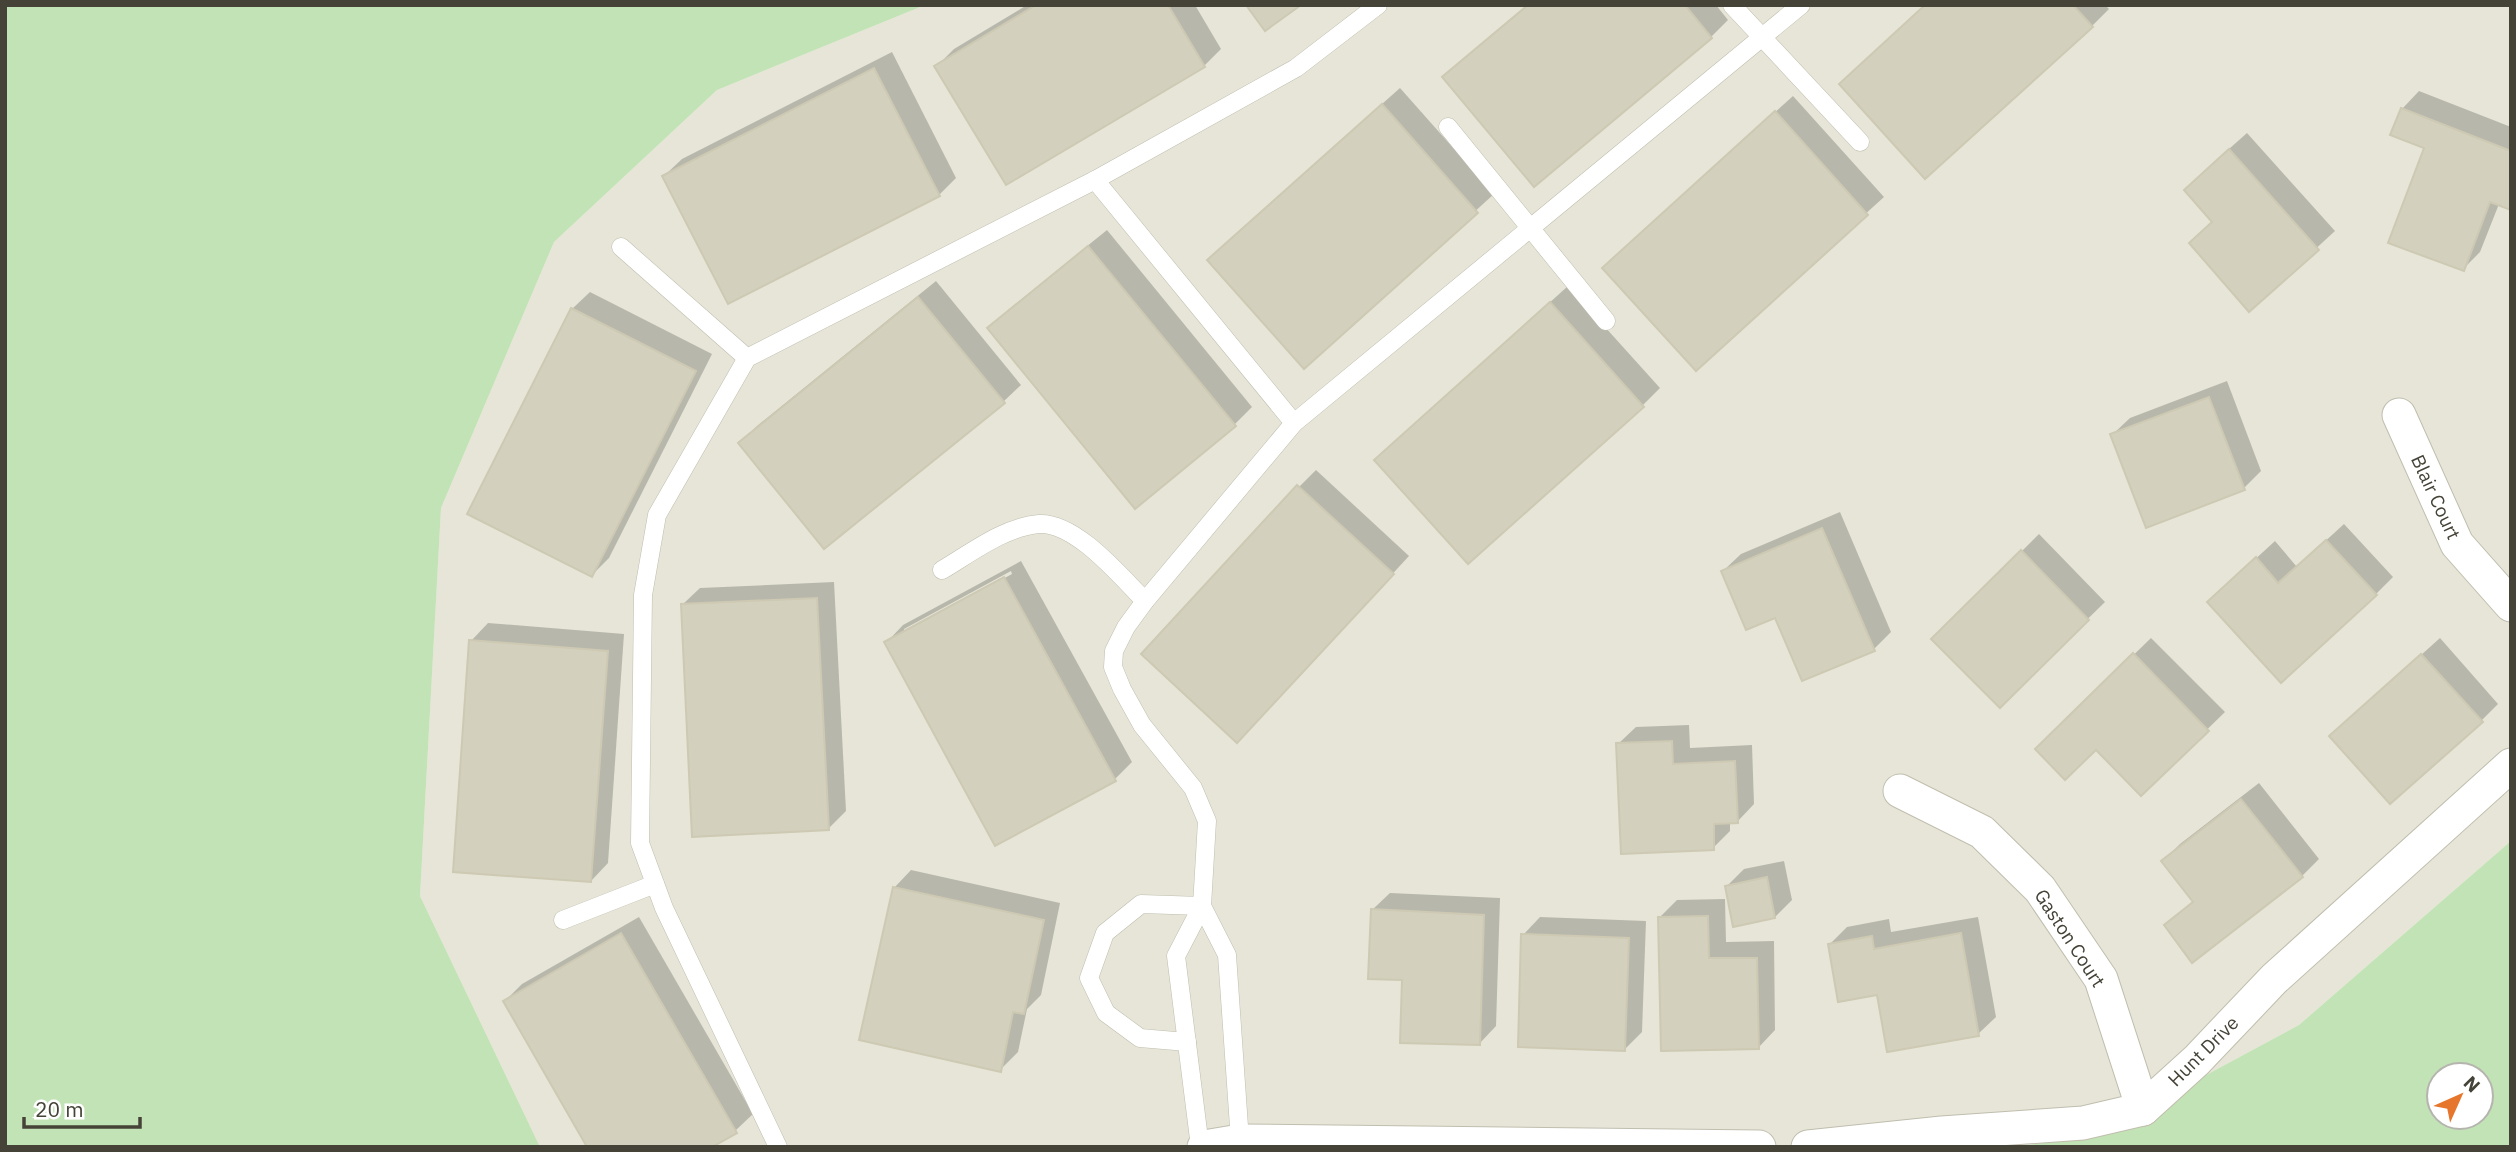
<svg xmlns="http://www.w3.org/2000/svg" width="2516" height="1152" viewBox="0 0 2516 1152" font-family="'IBM Plex Sans',sans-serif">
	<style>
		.residential { fill: #e6e5d7 }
		.green { fill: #c2e3b5; fill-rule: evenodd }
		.shadow { fill: #0003; fill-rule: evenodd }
		.building { fill: #d3d0be; stroke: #cdc9b2; stroke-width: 2 }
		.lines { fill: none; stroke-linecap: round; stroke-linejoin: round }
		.lane-casing { stroke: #c0beae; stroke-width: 19 }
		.street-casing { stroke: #c0beae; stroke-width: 35 }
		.lane { stroke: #fff; stroke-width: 18 }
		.street { stroke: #fff; stroke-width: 33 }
		.labels { text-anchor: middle; stroke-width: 7; stroke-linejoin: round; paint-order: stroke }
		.street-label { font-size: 19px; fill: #454337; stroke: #fff }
	</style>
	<rect width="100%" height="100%" fill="#f2f2e8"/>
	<path class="residential" d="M925,5H2511V841L2299,1025L2091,1137L2013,1147H540L420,896L441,508L554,242L717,90Z"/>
	<g class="green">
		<path d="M5,5H925L717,90L554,242L441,508L420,896L540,1147H5Z"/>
		<path d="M2511,841V1147H2013L2091,1137L2299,1025ZM2439,1075H2481V1117H2439Z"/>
	</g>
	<g class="shadow">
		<path d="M1027,5H1195L1221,49L1204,66H937L954,49Z"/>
		<path d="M1527,5H1716L1728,20L1711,37L1445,77Z"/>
		<path d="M1926,5H2105L2109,9L2092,26Z"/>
		<path d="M892,52L956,178L939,195L664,176L682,159Z"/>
		<path d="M1400,88L1494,194L1304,367L1226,243Z"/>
		<path d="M2419,91L2511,127V209L2499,204L2480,252L2463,269L2427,147L2402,109Z"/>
		<path d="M1793,96L1884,197L1696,368L1622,251Z"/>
		<path d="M2247,133L2335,231L2249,310L2214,221L2203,172Z"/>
		<path d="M1107,230L1252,407L1235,424L1135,506L990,328L1007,311Z"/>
		<path d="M936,281L1021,385L1003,402L740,443L757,426Z"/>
		<path d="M1568,286L1660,388L1642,406L1394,443Z"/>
		<path d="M590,292L712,354L609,558L592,575L572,309Z"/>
		<path d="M2227,381L2261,471L2244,488L2112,435L2130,418Z"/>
		<path d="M1316,470L1409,556L1254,724L1299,487Z"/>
		<path d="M1840,512L1891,632L1874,649L1776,615L1723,571L1741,554Z"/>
		<path d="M2344,524L2393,577L2376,594L2227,585L2275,541L2297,567Z"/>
		<path d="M2039,534L2105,602L2000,705L1934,639Z"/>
		<path d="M1021,561L1132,762L1115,779L886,643L903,625ZM1011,571L1012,574L904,633V629Z"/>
		<path d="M834,582L846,811L828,829L682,605L700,588Z"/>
		<path d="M488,623L624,634L608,863L591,881L471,641Z"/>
		<path d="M2151,638L2225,712L2141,794L2096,747L2037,749Z"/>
		<path d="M2440,638L2498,704L2481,721L2331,736Z"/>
		<path d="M1689,725L1690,748L1752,745L1754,804L1737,822H1730V831L1713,848L1618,744L1636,727Z"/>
		<path d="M2259,783L2319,859L2302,876L2166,925L2194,900L2163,861L2180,844Z"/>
		<path d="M1784,861L1792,900L1775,917L1727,886L1744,869Z"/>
		<path d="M911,870L1060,903L1041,995L1027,1009L1018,1052L1000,1070L894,888Z"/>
		<path d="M1390,893L1500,898L1496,1026L1479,1044L1404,979L1372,910Z"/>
		<path d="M1725,899L1726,942L1774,941L1775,1030L1758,1048L1660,917L1677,900Z"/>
		<path d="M639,917L753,1114L735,1131L505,1001L522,984Z"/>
		<path d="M1540,917L1646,921L1642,1032L1625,1049L1523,935Z"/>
		<path d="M1978,917L1996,1017L1978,1034L1879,993L1830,944L1847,927L1889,919L1891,932Z"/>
	</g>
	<g class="building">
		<path d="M1036,5H1168L1205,67L1006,185L934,66Z"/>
		<path d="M1246,5H1301L1265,31Z"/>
		<path d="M1528,5H1685L1712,38L1534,187L1442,77Z"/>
		<path d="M1925,5H2073L2093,27L1925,179L1839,84Z"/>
		<path d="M874,68L940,196L728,304L662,176Z"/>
		<path d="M1382,104L1478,213L1304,369L1207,260Z"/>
		<path d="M2401,108L2511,151V210L2490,202L2464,271L2388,243L2424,148L2390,135Z"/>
		<path d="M1775,111L1868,215L1696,371L1602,268Z"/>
		<path d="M2229,149L2319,250L2249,312L2189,243L2212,222L2184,190Z"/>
		<path d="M1088,246L1236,426L1135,509L987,328Z"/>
		<path d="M918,297L1005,403L824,549L738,443Z"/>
		<path d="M1550,302L1644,407L1468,564L1374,460Z"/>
		<path d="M571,308L696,371L592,577L467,514Z"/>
		<path d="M2209,397L2245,490L2146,528L2110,434Z"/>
		<path d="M1297,485L1394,574L1237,743L1141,654Z"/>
		<path d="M1822,528L1875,651L1802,681L1775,618L1746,630L1721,571Z"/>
		<path d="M2326,540L2377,595L2281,683L2207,602L2256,557L2278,583Z"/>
		<path d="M2021,550L2089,620L2000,708L1931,639Z"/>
		<path d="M1004,577L1116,781L995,846L884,642Z"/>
		<path d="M817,598L829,830L692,837L681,604Z"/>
		<path d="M469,640L608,651L591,882L453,872Z"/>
		<path d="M2133,653L2209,731L2141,796L2096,750L2065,780L2035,749Z"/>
		<path d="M2421,654L2483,722L2390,804L2329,736Z"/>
		<path d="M1672,741L1673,764L1735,761L1738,823L1714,824V850L1621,854L1616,743Z"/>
		<path d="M2241,799L2303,877L2192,963L2164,925L2193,902L2161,861Z"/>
		<path d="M1767,877L1775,918L1733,927L1725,886Z"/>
		<path d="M893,887L1044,920L1024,1014L1013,1012L1001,1072L859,1040Z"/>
		<path d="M1371,909L1484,915L1480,1045L1400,1043L1402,980L1368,979Z"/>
		<path d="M1708,916L1709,958H1757L1759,1049L1661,1051L1658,917Z"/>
		<path d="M621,933L737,1133L712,1147H587L503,1001Z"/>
		<path d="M1961,933L1979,1036L1887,1052L1877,995L1838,1002L1828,944L1872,936L1874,949Z"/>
		<path d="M1521,934L1629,938L1625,1051L1518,1047Z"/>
	</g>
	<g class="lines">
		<g class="lane-casing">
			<g id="lane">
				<path d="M1732,5L1860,142"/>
				<path d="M1448,127L1606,321"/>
				<path d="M1095,180L1294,423"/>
				<path d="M621,247L747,358"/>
				<path d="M942,570C971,553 1004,527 1039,524C1076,522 1121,577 1145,601"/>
				<path d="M1202,906L1227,955L1240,1141"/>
				<path d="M563,920L655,884"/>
				<path d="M1187,1042L1140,1038L1106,1013L1089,978L1105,933L1141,904L1202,906"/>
				<path d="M778,1147L664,908L640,843L643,595L657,515L747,358L1095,180L1296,68L1378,5"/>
				<path d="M1200,1147L1176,956L1202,906L1207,821L1193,788L1142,725L1122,689L1113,667L1114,651L1126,627L1145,601L1294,423L1801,5"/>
			</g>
		</g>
		<g class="street-casing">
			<g id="street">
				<path d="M2399,415L2457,544L2511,605"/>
				<path d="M1900,791L1982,832L2040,889L2101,979L2143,1109"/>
				<path d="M1204,1147L1240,1141L1759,1147"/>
				<path d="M1808,1147L1942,1133L2083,1123L2143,1109L2197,1060L2274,979L2511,765"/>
			</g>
		</g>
		<use href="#lane" class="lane"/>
		<use href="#street" class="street"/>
	</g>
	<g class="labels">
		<g class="street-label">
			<text transform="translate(2436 497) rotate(65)" y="7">Blair Court</text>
			<text transform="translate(2070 938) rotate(57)" y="7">Gaston Court</text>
			<text transform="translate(2203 1051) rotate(-45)" y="7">Hunt Drive</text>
		</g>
	</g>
	<rect width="2516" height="1152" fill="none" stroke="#454337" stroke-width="14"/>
	<g transform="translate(2460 1096) rotate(45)"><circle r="33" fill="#ffffff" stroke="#b5b4af" stroke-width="2"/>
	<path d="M0-5L12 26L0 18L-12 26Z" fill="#e6762c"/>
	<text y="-10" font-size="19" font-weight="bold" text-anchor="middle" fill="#454337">N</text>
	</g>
	<path d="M24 1117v10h116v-10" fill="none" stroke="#454337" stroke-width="3.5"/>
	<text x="35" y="1117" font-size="21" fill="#454337" stroke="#ffffff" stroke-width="5" paint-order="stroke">20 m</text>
</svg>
